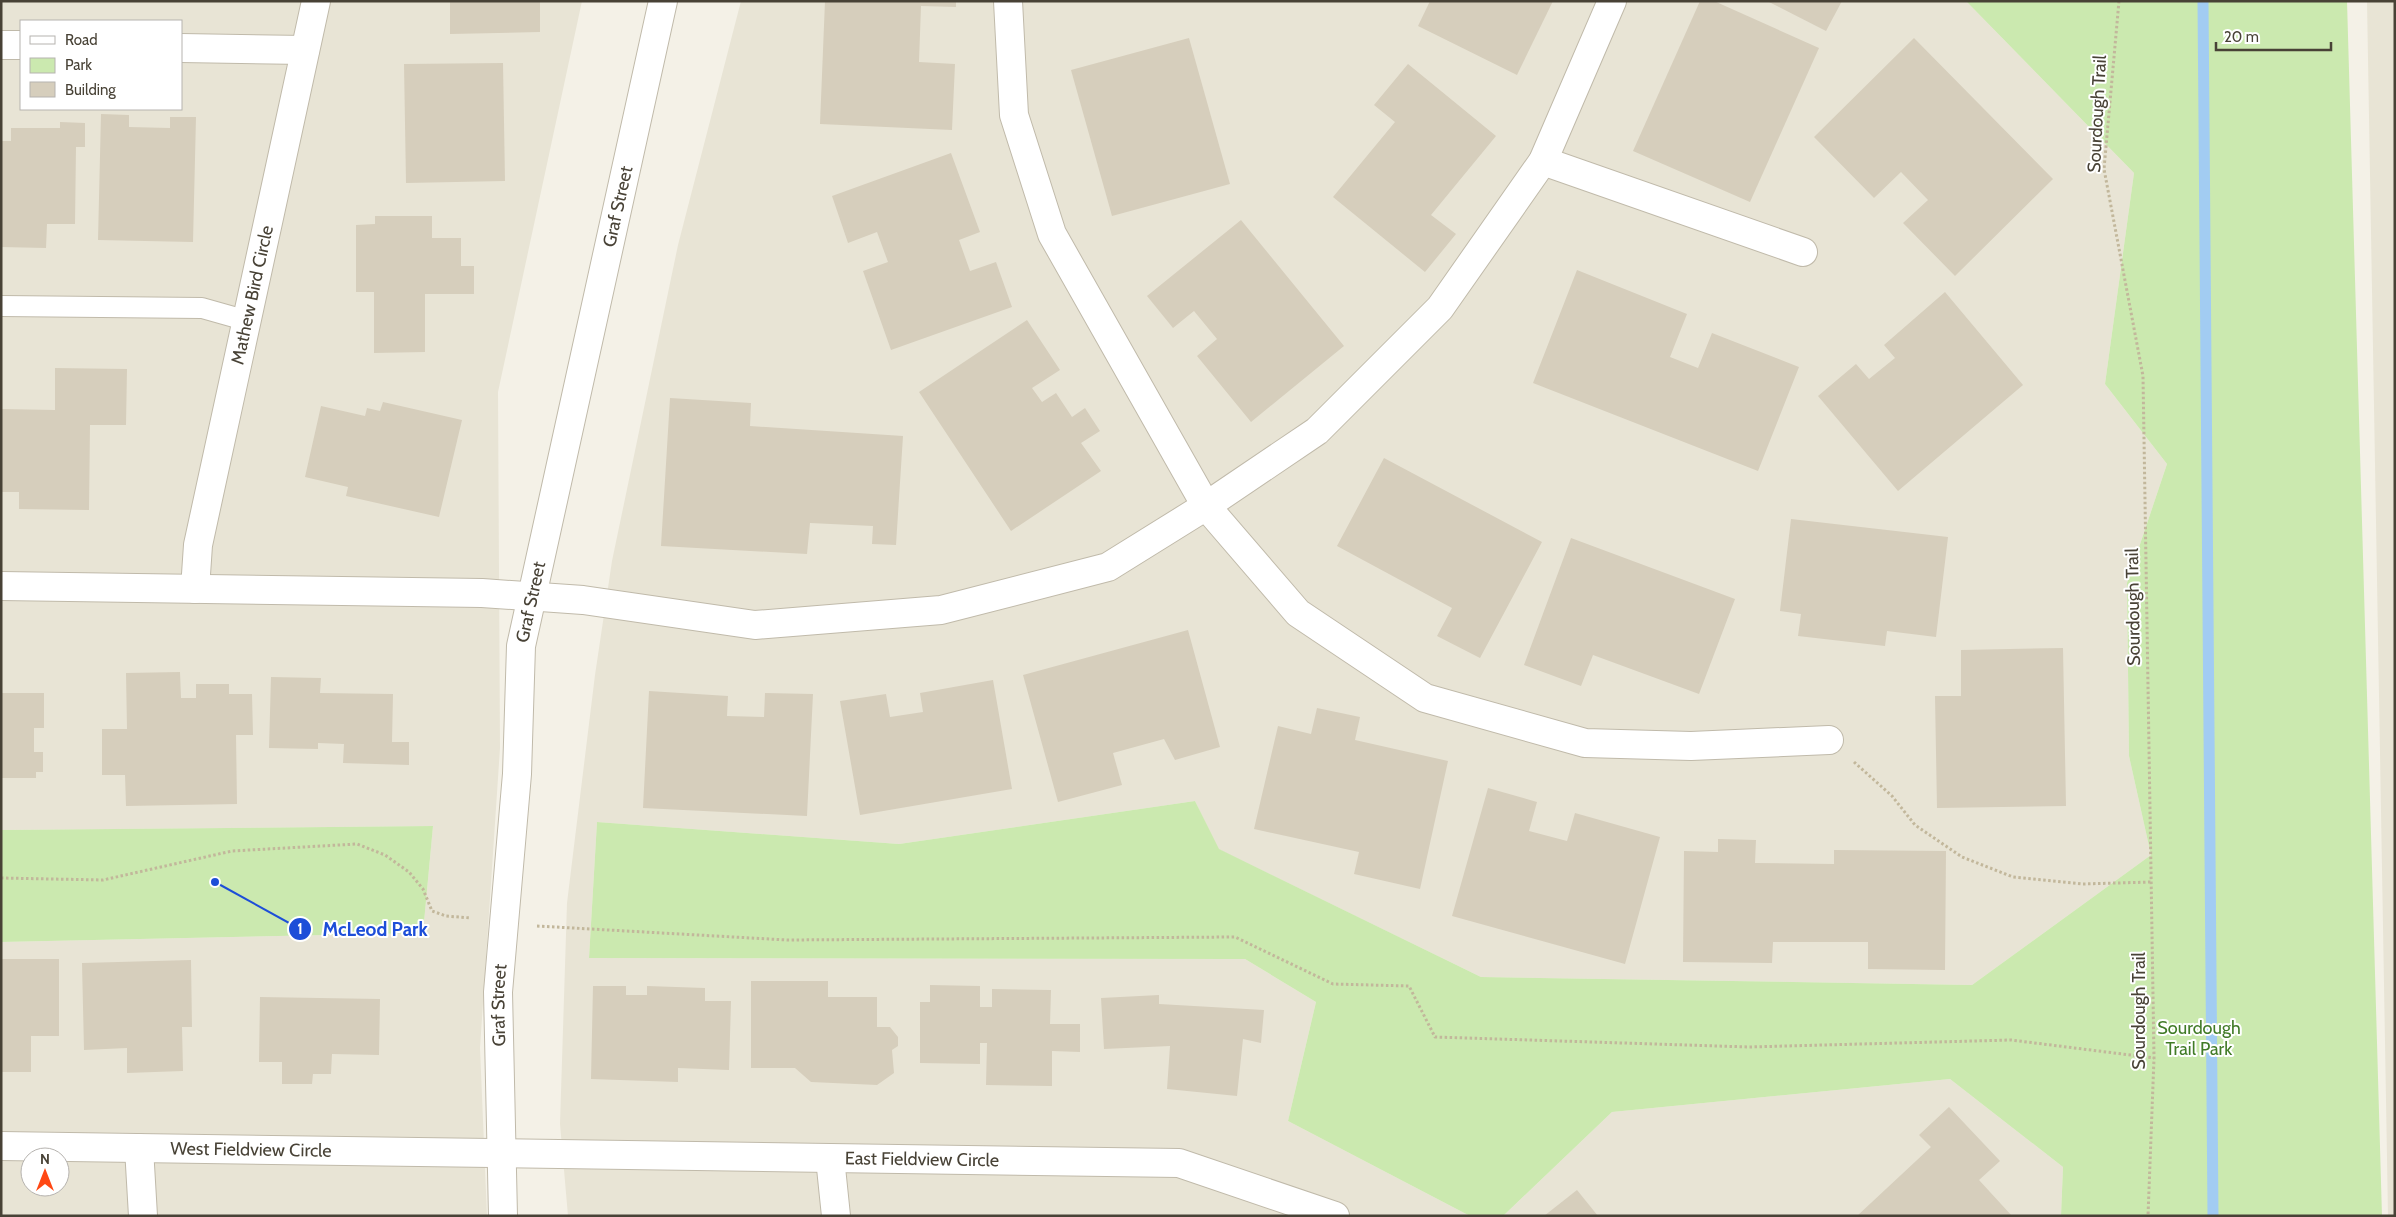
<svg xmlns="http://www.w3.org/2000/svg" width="2396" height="1217" viewBox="0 0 2396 1217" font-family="Cabin,sans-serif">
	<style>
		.residential { fill: #e8e4d5; fill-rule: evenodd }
		.green { fill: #cbe9af }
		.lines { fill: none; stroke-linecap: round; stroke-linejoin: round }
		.stream { stroke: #a2ccf2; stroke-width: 11 }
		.building { fill: #d6cebc }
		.lane-casing { stroke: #c0baaa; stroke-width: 22 }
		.street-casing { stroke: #c0baaa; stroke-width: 30 }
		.path { stroke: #c2b79b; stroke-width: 3; stroke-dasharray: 2.5 2.5; stroke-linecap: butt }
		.lane { stroke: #fff; stroke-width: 20 }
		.street { stroke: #fff; stroke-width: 28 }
		.labels { text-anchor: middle; stroke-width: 4; stroke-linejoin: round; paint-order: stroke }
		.street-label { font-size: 18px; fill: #484236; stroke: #fff }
		.park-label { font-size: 18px; fill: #417b27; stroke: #fff }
		.leader { fill: none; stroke: #1d4ed8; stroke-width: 2 }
		.callout-dot { fill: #1d4ed8; stroke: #fff; stroke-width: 2 }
		.mark-label { font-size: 15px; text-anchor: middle; font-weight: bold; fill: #fff }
		.callout-label { font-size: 19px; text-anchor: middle; font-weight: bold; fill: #1d4ed8; stroke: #fff; stroke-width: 4; stroke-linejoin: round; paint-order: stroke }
	</style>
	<rect width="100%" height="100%" fill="#f4f1e7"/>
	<g class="residential">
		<path d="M1,1H582L498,392L500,748L480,1048L487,1216H1V942L423,933L433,826L1,830ZM21,21H181V109H21ZM30,1157H60V1187H30Z"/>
		<path d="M741,1H1966L2134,173L2105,384L2167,464L2127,583L2129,756L2151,855L1972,985L1481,977L1218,849L1195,801L899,844L597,822L589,958L1245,959L1316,1002L1288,1121L1470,1216H568L560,1124L567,903L595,675L612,561L678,245Z"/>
		<path d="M2367,1H2395V1216H2388Z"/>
		<path d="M1950,1079L2063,1167L2061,1216H1503L1612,1112Z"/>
	</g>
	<g class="green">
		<path d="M1966,1H2347L2382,1216H2061L2063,1167L1950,1079L1612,1112L1503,1216H1470L1288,1121L1316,1002L1245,959L589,958L597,822L899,844L1195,801L1219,849L1481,977L1972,985L2151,855L2129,756L2127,583L2167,464L2105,384L2134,173Z"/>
		<path d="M433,826L423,933L1,942V830Z"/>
	</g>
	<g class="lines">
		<path class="stream" d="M2203,1L2213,1216"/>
	</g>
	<g class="building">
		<path d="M450,1H540V32L450,34Z"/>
		<path d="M825,1H956V7L921,6L919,62L955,64L952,130L820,124Z"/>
		<path d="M1430,1H1553L1517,75L1418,26Z"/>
		<path d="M1700,1H1714L1819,48L1750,202L1633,151Z"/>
		<path d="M1767,1H1842L1826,31Z"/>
		<path d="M1189,38L1230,184L1112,216L1071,70Z"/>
		<path d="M1914,38L2053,179L1955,276L1903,223L1928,200L1901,172L1874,198L1814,137Z"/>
		<path d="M503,63L505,181L406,183L404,64Z"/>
		<path d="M1408,64L1496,136L1431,215L1456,234L1425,272L1333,197L1395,122L1374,105Z"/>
		<path d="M101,114L129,115V127L170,128V117H196L193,242L98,240Z"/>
		<path d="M60,122L85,123V147H76L75,224H47L46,248L1,247V141H11V128H60Z"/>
		<path d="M951,153L980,232L959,240L970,271L996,262L1012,307L891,350L863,271L888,262L877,232L848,243L832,196Z"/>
		<path d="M375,216H432V238H461V266H474V294H425V352L374,353V292H356V225L375,224Z"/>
		<path d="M1241,220L1344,346L1251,422L1197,356L1217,339L1194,311L1173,328L1147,296Z"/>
		<path d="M1577,270L1687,314L1670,357L1698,368L1712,333L1799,367L1758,471L1533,383Z"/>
		<path d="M1945,292L2023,385L1898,491L1818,396L1856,364L1869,379L1895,358L1884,345Z"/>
		<path d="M1027,320L1060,370L1032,388L1042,402L1056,393L1072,417L1085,408L1100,431L1081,443L1101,471L1011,531L919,392Z"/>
		<path d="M55,368L127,369L126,425H90L89,510L19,509V492H1V409L55,410Z"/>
		<path d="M670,398L751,403L750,426L903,436L896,545L872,544L873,526L810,523L807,554L661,546Z"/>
		<path d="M383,402L462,420L439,517L346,496L348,487L305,477L321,406L365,416L367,408L380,411Z"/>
		<path d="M1384,458L1542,542L1480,658L1437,636L1452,608L1337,546Z"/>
		<path d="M1791,519L1948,537L1936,637L1887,631L1885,646L1798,636L1801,614L1780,611Z"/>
		<path d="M1571,538L1735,599L1699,694L1593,655L1581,686L1524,665Z"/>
		<path d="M1188,630L1220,747L1175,760L1164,739L1113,753L1122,785L1058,802L1023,675Z"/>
		<path d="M2063,648L2066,806L1937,808L1935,696H1961V650Z"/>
		<path d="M180,672L181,698H196V684H229V694H252L253,735H236L237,804L126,806L125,775H102V729H127L126,673Z"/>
		<path d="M271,677L321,678L320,693L393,694L392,742H409V765L343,763L344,744L318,743V749L269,748Z"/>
		<path d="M993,680L1012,789L860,815L840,701L886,694L890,717L923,712L920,693Z"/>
		<path d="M649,691L728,696L727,716L764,717L765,693L813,694L807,816L643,808Z"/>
		<path d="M1,693H44V728H34V752H43V772H36V778H1Z"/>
		<path d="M1317,708L1360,717L1355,740L1448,761L1420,889L1354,874L1359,852L1254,829L1278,726L1311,734Z"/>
		<path d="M1488,788L1537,802L1529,831L1567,841L1575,813L1660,837L1625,964L1452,916Z"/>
		<path d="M1718,839L1756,840L1755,863L1834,864V850L1946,851L1945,970L1868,969V942H1773L1772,963L1683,962L1684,851L1718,852Z"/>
		<path d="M1,959H59V1036H31V1072H1Z"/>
		<path d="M191,960L192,1027H182L183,1071L127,1073V1048L84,1050L82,963Z"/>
		<path d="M751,981H828V997H877V1027H890L898,1037V1046L892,1050L894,1073L877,1085L811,1082L795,1068H751Z"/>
		<path d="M930,985L980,986V1007H992V989L1051,990L1050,1024H1080V1052L1052,1051V1086L986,1085L987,1043H980V1064L920,1063V1002H930Z"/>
		<path d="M593,986H626V995H647V986L705,988V1001H731L729,1070L678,1068V1082L591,1079Z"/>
		<path d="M1159,995V1004L1264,1010L1261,1043L1243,1039L1237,1096L1167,1089L1170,1046L1104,1049L1101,998Z"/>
		<path d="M260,997L380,999L379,1055L332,1054L331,1074H313L312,1084H282V1062H259Z"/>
		<path d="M1949,1107L2000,1161L1979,1180L2012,1216H1857L1931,1147L1919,1135Z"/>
		<path d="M1577,1190L1598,1216H1544Z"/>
	</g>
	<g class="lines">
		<g class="lane-casing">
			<path id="lane" d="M1,306L202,308L248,321"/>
		</g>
		<g class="street-casing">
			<g id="street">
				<path d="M1008,1L1014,115L1052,234L1206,506L1298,613L1425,698L1585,743L1691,746L1829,740"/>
				<path d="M1,45H21"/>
				<path d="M181,48L305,50"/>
				<path d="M1543,161L1803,252"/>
				<path d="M1,586L482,593L583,600L755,625L941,610L1108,567L1206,506L1317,431L1440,308L1543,161L1612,1"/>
				<path id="s1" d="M195,589L198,545L316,1"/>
				<path id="s2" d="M1,1146L1179,1163L1335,1216"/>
				<path d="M139,1148L143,1216"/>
				<path d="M830,1158L836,1216"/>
				<path id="s3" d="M503,1216L498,992L517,774L521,646L663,1"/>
			</g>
		</g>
		<g class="path">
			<path d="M2119,1L2104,169L2143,376L2154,1058L2148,1216"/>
			<path d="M1854,762L1892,796L1915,825L1962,857L2013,877L2082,884L2152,882"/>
			<path d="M1,878L103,880L232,851L357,844L385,855L409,872L423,889L432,911L446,916L471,918"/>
			<path d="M537,926L787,940L1235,937L1333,984L1409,986L1435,1037L1749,1047L2011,1040L2154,1058"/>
		</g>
		<use href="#lane" class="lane"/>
		<use href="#street" class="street"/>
	</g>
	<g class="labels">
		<g class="street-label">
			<text transform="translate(2097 114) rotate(-87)" y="6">Sourdough Trail</text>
			<text dy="6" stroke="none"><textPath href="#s3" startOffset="1021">Graf Street</textPath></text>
			<text dy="6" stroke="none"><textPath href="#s1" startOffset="300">Mathew Bird Circle</textPath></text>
			<text dy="6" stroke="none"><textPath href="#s3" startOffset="616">Graf Street</textPath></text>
			<text transform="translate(2133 607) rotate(-91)" y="6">Sourdough Trail</text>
			<text dy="6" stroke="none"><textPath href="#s3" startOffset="211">Graf Street</textPath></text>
			<text transform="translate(2139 1011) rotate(-90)" y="6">Sourdough Trail</text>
			<text dy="6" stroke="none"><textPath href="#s2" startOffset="250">West Fieldview Circle</textPath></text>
			<text dy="6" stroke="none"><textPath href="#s2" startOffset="921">East Fieldview Circle</textPath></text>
		</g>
		<g class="park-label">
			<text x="2199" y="1034">Sourdough<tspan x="2199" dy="21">Trail Park</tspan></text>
		</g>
	</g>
	<path class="leader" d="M215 882L300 929"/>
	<g class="callout-dot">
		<circle cx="215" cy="882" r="5"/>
		<circle cx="300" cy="929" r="12"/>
	</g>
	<g class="mark-label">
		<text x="300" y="934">1</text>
	</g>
	<g class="callout-label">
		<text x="375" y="936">McLeod Park</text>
	</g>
	<rect width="2396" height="1217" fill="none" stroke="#484236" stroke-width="5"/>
	<rect x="20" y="20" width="162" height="90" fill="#ffffff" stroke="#b6b3af"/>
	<rect x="30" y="36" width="25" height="8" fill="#ffffff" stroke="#b6b3af"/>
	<text x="65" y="45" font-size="15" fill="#484236">Road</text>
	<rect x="30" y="58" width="25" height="15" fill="#cbe9af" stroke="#b6b3af"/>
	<text x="65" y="70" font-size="15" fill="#484236">Park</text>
	<rect x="30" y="82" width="25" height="15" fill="#d6cebc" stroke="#b6b3af"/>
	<text x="65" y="95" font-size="15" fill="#484236">Building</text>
	<g transform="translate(45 1172)"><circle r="24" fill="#ffffff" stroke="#b6b3af"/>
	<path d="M0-4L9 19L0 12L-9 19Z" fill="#ff4814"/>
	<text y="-8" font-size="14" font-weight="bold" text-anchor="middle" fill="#484236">N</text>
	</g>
	<path d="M2216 42v8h115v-8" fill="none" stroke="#484236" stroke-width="2.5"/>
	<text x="2224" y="42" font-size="15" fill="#484236" stroke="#ffffff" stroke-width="4" paint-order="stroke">20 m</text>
</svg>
